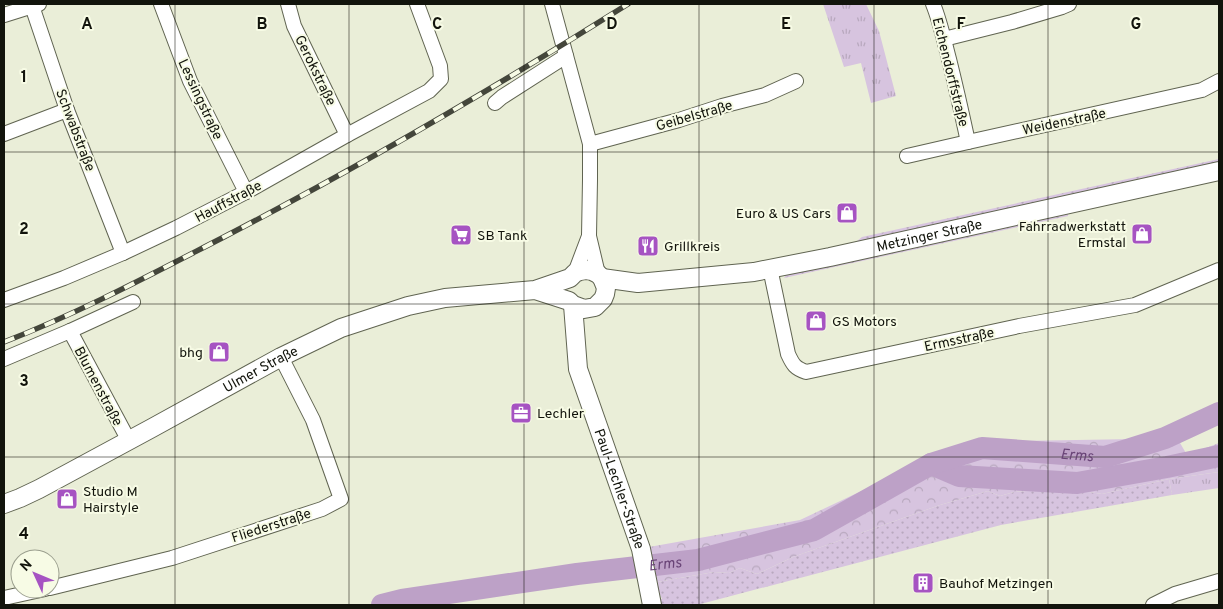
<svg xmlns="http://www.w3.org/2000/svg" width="1223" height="609" viewBox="0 0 1223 609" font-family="Overpass,sans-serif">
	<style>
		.grass { fill: url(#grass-dots) }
		.forest { fill: url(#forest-crowns) }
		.park { fill: url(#park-tufts) }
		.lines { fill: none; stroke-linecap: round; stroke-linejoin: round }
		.stream { stroke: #bda1c7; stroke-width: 4 }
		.canal { stroke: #bda1c7; stroke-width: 12 }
		.river { stroke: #bda1c7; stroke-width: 22 }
		.minor-casing { stroke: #606451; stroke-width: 16 }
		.tertiary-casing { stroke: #606451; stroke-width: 20 }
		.minor { stroke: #fff; stroke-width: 14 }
		.tertiary { stroke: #fff; stroke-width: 18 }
		.rail-casing { stroke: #44463b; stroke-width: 5.5 }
		.rail { stroke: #f7fbe5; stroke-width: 4; stroke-dasharray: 11; stroke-linecap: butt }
		.grid { fill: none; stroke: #12140c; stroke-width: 1; stroke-opacity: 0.55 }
		.labels { text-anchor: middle; stroke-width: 4; stroke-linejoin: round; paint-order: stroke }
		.street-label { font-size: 14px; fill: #12140c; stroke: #f7fbe5 }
		.poi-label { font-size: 14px; fill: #12140c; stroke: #f7fbe5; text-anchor: start }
		.water-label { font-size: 15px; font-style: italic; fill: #694477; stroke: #f7fbe5 }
		.grid-label { font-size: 16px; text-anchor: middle; font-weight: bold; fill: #12140c; stroke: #f7fbe5; stroke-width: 4; stroke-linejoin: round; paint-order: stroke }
	</style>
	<defs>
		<pattern id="grass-dots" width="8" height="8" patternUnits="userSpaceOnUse" patternTransform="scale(1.25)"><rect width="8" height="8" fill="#d7c4df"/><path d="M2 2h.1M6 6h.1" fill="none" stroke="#b8a8be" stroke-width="1.8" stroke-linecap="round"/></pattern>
		<pattern id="forest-crowns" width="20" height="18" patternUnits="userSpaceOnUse" patternTransform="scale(1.25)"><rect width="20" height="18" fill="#d7c4df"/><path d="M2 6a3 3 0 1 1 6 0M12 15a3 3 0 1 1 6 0" fill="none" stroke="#b8a8be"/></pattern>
		<pattern id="park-tufts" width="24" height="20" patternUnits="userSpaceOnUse" patternTransform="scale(1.25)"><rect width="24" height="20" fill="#d7c4df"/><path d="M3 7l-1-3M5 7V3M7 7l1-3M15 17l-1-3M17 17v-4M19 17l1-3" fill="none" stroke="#b8a8be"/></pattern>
	</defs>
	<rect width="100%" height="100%" fill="#eaeed8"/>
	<g class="grass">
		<path d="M1219,159V163L858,242L857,241L862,237Z"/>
		<path d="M1068,212V216L784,278L786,275L791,273Z"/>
		<path d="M1169,479L1172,495L1001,525L697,605H662L660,599H662L658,590L657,582L714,572L729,573L740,568L757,574L793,557L940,505L988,491L1000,496L1014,492L1064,488L1102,494Z"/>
	</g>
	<path class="forest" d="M1172,429L1187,455L1219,443V472L1169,479L1102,494L1064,488L1014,492L1000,496L988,491L940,505L793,557L757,574L740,568L729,573L714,572L657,582L649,547L800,520L965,442L1136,439Z"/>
	<g class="park">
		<path d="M823,4H866L879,31L896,96L871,103L861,63L844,67Z"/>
		<path d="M1219,472V488L1172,495L1169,479Z"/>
	</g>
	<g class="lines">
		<path class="stream" d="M402,600L403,605"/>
		<path class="canal" d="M386,605V604"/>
		<g class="river">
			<path d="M931,464L959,476L1077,483L1167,467L1219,456"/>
			<path id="s1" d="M382,605L402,600L577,574L698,560L814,530L931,464L982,448L1105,457L1165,438L1219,413"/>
		</g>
		<g class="minor-casing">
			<g id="minor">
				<path d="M161,4L190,81L246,192"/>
				<path d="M288,4L294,26L347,135"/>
				<path d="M552,4L590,144V180L589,236L598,274"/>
				<path d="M933,4C940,21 944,40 949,59C956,87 962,114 968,142"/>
				<path d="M32,6L67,110L123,253"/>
				<path d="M4,15L39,4"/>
				<path d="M944,39L1012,22L1062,7L1069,4"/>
				<path d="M495,103L502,97L566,56"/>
				<path d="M4,134L67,110"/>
				<path d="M590,144L679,120L722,106L765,95L796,81"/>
				<path d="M907,156L968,142L1202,90L1219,81"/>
				<path d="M770,268L788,354C793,365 795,368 806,372L1019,326L1135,305L1219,270"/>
				<path d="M575,273L589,236"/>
				<path d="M4,300L64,278L123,253L176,228L246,192L347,135L429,91L441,79L440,66L417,4"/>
				<path d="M70,331L129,441"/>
				<path d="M4,359L70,331L133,302"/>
				<path d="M50,588L172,558L322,509L341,499L313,420L281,357"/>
				<path d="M4,598L45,589"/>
				<path d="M1153,605L1175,594L1219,581"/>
			</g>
		</g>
		<g class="tertiary-casing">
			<g id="tertiary">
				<path id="s2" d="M602,278L638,283L754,272L830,257L1219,171"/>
				<path id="s3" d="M573,305L578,369L641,549L652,605"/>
				<path id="s4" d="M4,504L20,498L39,489L152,428L281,357L341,328L408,306L445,298L535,290L570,278L575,273L580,271L586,270L592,271L598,274L602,278L606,288L605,294L603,299L595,307L584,309L573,305L569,301L535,290"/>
			</g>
		</g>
		<use href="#minor" class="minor"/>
		<use href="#tertiary" class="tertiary"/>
		<g class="rail-casing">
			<path id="rail" d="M4,342C79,313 150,275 222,238C361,166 496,87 628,4"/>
		</g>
		<use href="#rail" class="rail"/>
	</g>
	<path class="grid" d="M175,4V605M349,4V605M524,4V605M699,4V605M874,4V605M1048,4V605M4,152H1219M4,304H1219M4,457H1219"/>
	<defs>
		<g id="shop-square" transform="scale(1.125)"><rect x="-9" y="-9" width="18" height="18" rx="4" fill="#a653c2" stroke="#f7fbe5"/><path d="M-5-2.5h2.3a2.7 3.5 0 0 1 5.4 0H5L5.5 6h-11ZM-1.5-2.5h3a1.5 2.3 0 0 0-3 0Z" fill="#fff"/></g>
		<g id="supermarket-square" transform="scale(1.125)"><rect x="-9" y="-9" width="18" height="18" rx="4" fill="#a653c2" stroke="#f7fbe5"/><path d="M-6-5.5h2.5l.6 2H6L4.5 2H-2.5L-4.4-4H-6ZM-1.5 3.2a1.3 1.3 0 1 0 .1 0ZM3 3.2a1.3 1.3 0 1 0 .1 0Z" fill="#fff"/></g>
		<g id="restaurant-square" transform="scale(1.125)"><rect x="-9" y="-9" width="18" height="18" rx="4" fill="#a653c2" stroke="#f7fbe5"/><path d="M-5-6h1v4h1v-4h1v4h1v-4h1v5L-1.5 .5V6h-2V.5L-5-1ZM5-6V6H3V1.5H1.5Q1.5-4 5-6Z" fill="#fff"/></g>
		<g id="office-square" transform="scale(1.125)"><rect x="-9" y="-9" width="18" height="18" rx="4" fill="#a653c2" stroke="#f7fbe5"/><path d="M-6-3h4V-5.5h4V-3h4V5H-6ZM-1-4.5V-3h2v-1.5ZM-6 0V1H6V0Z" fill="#fff"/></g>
		<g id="building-square" transform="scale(1.125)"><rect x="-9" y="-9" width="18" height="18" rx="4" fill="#a653c2" stroke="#f7fbe5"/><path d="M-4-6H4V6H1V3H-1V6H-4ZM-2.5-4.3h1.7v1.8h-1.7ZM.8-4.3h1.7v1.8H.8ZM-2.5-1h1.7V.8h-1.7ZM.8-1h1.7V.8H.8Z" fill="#fff"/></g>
	</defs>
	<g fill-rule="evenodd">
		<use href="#shop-square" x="847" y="213"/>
		<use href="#shop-square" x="1142" y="234"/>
		<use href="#supermarket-square" x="461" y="235"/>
		<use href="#restaurant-square" x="648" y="246"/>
		<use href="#shop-square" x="816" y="321"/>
		<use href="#shop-square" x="219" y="352"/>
		<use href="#office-square" x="521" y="413"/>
		<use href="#shop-square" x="67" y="499"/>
		<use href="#building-square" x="923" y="583"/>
	</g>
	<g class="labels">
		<g class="street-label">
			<text transform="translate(316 70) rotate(64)" y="5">Gerokstraße</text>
			<text transform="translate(951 72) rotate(76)" y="5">Eichendorffstraße</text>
			<text transform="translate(201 99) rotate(65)" y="5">Lessingstraße</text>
			<text transform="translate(694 115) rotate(-16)" y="5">Geibelstraße</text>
			<text transform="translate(1064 121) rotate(-12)" y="5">Weidenstraße</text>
			<text transform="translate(76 130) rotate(69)" y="5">Schwabstraße</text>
			<text transform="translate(228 201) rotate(-28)" y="5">Hauffstraße</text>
			<text dy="5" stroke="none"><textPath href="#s2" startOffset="332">Metzinger Straße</textPath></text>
			<text transform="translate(959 339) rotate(-12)" y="5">Ermsstraße</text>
			<text dy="5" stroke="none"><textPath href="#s4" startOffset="290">Ulmer Straße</textPath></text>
			<text transform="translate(99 386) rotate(62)" y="5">Blumenstraße</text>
			<text dy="5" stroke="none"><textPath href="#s3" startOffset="191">Paul-Lechler-Straße</textPath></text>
			<text transform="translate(271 525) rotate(-18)" y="5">Fliederstraße</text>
		</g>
		<g class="poi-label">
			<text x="831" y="218" text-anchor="end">Euro &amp; US Cars</text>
			<text x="1126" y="231" text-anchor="end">Fahrradwerkstatt<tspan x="1126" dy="16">Ermstal</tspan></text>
			<text x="477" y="240">SB Tank</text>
			<text x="664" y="251">Grillkreis</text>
			<text x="832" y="326">GS Motors</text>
			<text x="203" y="357" text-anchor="end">bhg</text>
			<text x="537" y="418">Lechler</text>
			<text x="83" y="496">Studio M<tspan x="83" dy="16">Hairstyle</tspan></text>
			<text x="939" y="588">Bauhof Metzingen</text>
		</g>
		<g class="water-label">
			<text dy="5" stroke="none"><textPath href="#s1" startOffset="722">Erms</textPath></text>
			<text dy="5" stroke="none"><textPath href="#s1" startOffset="286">Erms</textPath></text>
		</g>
	</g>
	<g class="grid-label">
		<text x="87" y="29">A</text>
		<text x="262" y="29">B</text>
		<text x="437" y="29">C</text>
		<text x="612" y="29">D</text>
		<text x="786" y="29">E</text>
		<text x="961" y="29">F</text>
		<text x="1136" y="29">G</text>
		<text x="24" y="82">1</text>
		<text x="24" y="234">2</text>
		<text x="24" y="386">3</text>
		<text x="24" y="539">4</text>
	</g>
	<rect width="1223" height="609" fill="none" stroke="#12140c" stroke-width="10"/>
	<g transform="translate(35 574) rotate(314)"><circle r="24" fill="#f7fbe5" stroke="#9b9f8e"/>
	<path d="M0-4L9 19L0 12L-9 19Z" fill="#a653c2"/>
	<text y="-8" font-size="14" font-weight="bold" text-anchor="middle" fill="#12140c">N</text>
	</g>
</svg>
